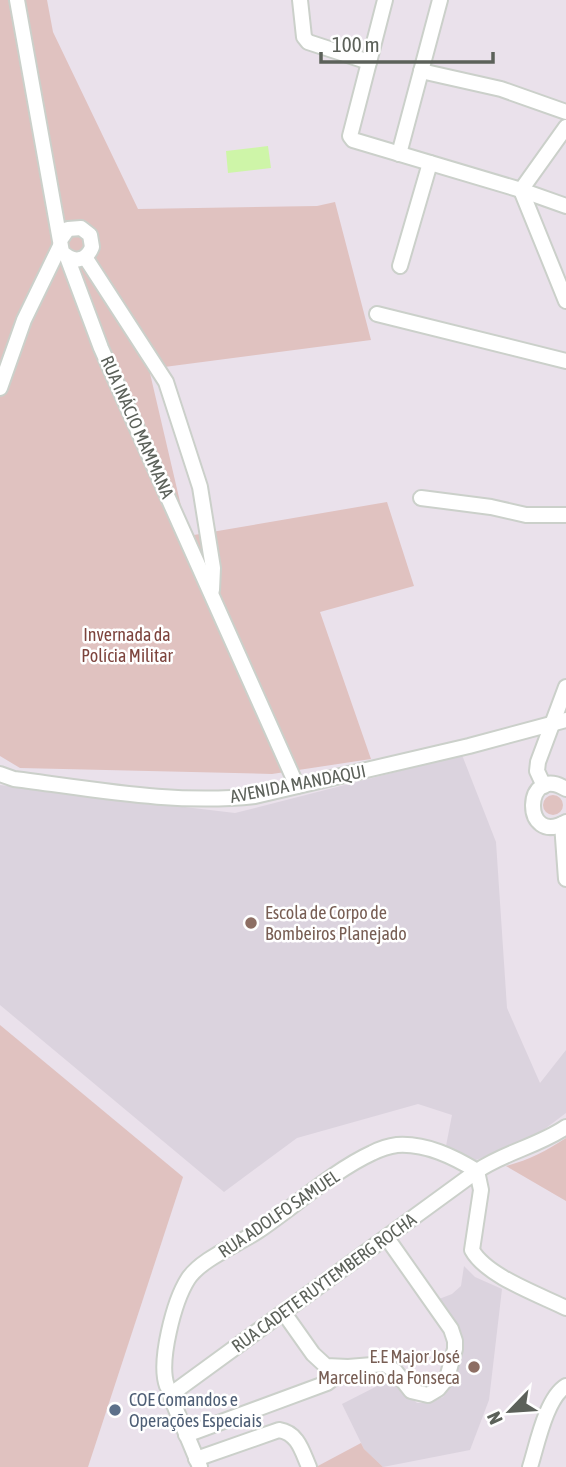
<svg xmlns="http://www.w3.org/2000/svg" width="566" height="1467" viewBox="0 0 566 1467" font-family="'Asap Condensed',sans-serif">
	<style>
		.education { fill: #dbd3de }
		.green { fill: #e0c2c0 }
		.water { fill: #cef5a8 }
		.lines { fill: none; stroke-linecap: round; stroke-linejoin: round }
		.minor-casing { stroke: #cbd0ca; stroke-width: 18 }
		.minor { stroke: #fff; stroke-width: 14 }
		.education-dot { fill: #8d6e63; stroke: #fff; stroke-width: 2.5 }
		.service-dot { fill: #5c6f8a; stroke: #fff; stroke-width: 2.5 }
		.labels { text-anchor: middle; stroke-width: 5; stroke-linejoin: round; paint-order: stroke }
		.street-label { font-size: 18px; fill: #5c615a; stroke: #fff }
		.park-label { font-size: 18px; fill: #7d443d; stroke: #fff }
		.education-label { font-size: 18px; fill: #785e54; stroke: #fff; text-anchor: start }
		.service-label { font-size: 18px; fill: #4e5e75; stroke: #fff; text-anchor: start }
	</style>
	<rect width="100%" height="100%" fill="#eae1eb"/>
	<g class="education">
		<path d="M462,755L496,842L507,1008L540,1083L566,1050V1113L534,1137L471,1162L446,1146L452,1115L418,1104L297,1138L224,1192L0,1005V785L235,813Z"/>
		<path d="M464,1266L475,1277L502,1289L489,1400L470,1450L383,1467L364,1449L342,1404L391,1379L417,1403H429L443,1397L450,1387L459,1356L439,1305V1299L452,1294L461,1286Z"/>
	</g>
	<g class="green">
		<path d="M0,0H47L53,32L138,209L317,206L335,202L371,340L149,369L188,536L387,502L414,586L320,612L371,759L272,774L20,768L0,756Z"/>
		<circle cx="553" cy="805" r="10"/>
		<path d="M0,1025L183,1177L88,1467H0Z"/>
		<path d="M566,1138V1201L506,1166C529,1160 546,1151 566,1138Z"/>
		<path d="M361,1443L364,1449L383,1467H316Z"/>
	</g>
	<path class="water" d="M268,146L271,168L228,173L226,151Z"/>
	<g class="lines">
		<g class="minor-casing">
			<g id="minor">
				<path d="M17,0L62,252C73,263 86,262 92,247L90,235L81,228L68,229L61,239"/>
				<path d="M300,0L304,37L308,42L369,62"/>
				<path d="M385,0L350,136L353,140L521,190L566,206"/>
				<path d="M421,71L501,89L566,112"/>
				<path d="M399,154L440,0"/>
				<path d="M521,190L566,301"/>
				<path d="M521,190L566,127"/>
				<path d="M67,257L101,348L297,786"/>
				<path d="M85,257L166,382L200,487L213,568L212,590"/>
				<path d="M400,266L430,163"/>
				<path d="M377,314L566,361"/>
				<path d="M0,388L24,320L60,246"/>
				<path d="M421,498L491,507L526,515H566"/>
				<path d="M0,774L14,779C94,789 175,805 255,796L469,746L566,720"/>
				<path d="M544,786L537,771L538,762L566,687"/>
				<path d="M566,789C523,762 521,848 566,822"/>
				<path d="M562,824L566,879"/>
				<path d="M477,1171L481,1190L472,1250C486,1276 540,1295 566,1308"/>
				<path d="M284,1313L313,1354L326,1366L348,1367L385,1364L396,1372L411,1391L428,1395L438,1389L447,1378L455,1349V1341L451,1329L387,1238"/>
				<path d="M167,1386C158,1362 174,1301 188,1279C201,1259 237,1245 258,1231C294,1207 333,1171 372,1153C380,1149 389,1146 397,1145C426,1143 454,1157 477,1171"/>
				<path d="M186,1435L327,1383L348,1367"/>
				<path d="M196,1459L279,1430C298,1433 302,1451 309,1467"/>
				<path d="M200,1467L170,1395L477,1171C505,1152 538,1146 566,1127"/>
				<path d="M530,1467C537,1445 546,1398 566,1386"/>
			</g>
		</g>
		<use href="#minor" class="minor"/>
	</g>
	<g class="education-dot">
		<circle cx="251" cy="923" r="7"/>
		<circle cx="474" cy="1367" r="7"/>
	</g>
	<circle class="service-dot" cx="115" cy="1410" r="7"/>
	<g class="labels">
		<g class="street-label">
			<text transform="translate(137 427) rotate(66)" y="6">RUA INÁCIO MAMMANA</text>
			<text transform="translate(298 784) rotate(-11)" y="6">AVENIDA MANDAQUI</text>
			<text transform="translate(279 1214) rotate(-34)" y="6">RUA ADOLFO SAMUEL</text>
			<text transform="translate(324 1283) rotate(-36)" y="6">RUA CADETE RUYTEMBERG ROCHA</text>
		</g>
		<g class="park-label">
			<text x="127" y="641">Invernada da<tspan x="127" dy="21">Polícia Militar</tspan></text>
		</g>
		<g class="education-label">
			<text x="265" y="919">Escola de Corpo de<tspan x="265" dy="21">Bombeiros Planejado</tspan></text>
			<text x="460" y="1363" text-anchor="end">E.E Major José<tspan x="460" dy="21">Marcelino da Fonseca</tspan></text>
		</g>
		<g class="service-label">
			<text x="129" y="1406">COE Comandos e<tspan x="129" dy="21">Operações Especiais</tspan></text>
		</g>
	</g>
	<g transform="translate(510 1411) rotate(245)" stroke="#ffffff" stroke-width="5" paint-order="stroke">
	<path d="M0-5L12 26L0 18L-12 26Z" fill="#5c615a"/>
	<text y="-10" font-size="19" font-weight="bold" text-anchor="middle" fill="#5c615a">N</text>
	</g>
	<path d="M321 52v10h172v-10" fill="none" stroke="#5c615a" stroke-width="3.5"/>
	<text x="332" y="52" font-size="21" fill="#5c615a" stroke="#ffffff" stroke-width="5" paint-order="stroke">100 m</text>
</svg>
